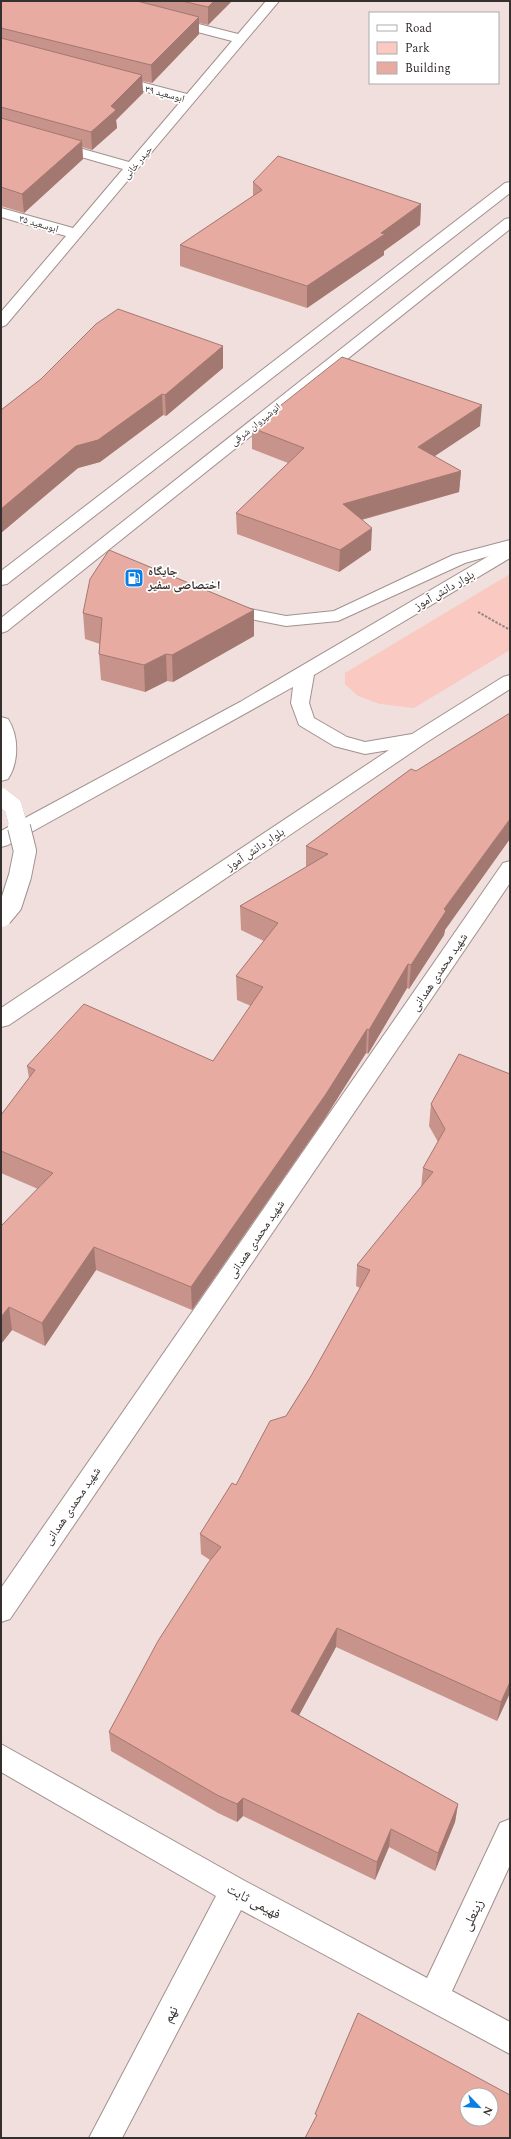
<svg xmlns="http://www.w3.org/2000/svg" width="511" height="2139" viewBox="0 0 511 2139" font-family="Spectral,'Noto Naskh Arabic',serif">
	<style>
		.green { fill: #fac9c1 }
		.lines { fill: none; stroke-linecap: round; stroke-linejoin: round }
		.lane-casing { stroke: #a1918f; stroke-width: 2 }
		.street-casing { stroke: #a1918f; stroke-width: 2 }
		.secondary-casing { stroke: #a1918f; stroke-width: 2 }
		.path { stroke: #928684; stroke-width: 2; stroke-dasharray: 2.5 1.5; stroke-linecap: butt }
		.lane { fill: #fff; fill-rule: evenodd }
		.street { fill: #fff; fill-rule: evenodd }
		.secondary { fill: #fff; fill-rule: evenodd }
		.secondary-bridge-far1-casing { stroke: #a1918f; stroke-width: 18; stroke-linecap: butt }
		.secondary-bridge-casing { stroke: #a1918f; stroke-width: 24; stroke-linecap: butt }
		.secondary-bridge-far1 { stroke: #fff; stroke-width: 18 }
		.secondary-bridge { stroke: #fff; stroke-width: 22 }
		.wall { fill: #c8938a }
		.shaded-wall { fill: #a27871 }
		.building { fill: #e8aba1; stroke: #a27871; fill-rule: evenodd }
		.labels { text-anchor: middle; stroke-width: 3.5; stroke-linejoin: round; paint-order: stroke }
		.far-street-label { font-size: 10px; fill: #352f2d; stroke: #fff }
		.poi-label { font-size: 12px; font-weight: bold; fill: #352f2d; stroke: #fff; text-anchor: start }
		.street-label { font-size: 12px; fill: #352f2d; stroke: #fff }
		.near-street-label { font-size: 14px; fill: #352f2d; stroke: #fff }
	</style>
	<rect width="100%" height="100%" fill="#f1dfdd"/>
	<path class="green" d="M510,574V650L414,708L380,704L358,696L345,684V673Z"/>
	<g class="lines">
		<g class="lane-casing">
			<path id="lane" d="M510,540V550L465,563L338,621L286,626L225,614L219,613L216,609L219,605L225,604L286,616L334,611L453,555Z"/>
		</g>
		<g class="street-casing">
			<g id="street">
				<path d="M266,1H279L6,325L1,327V312L66,236L1,217V208L73,228L123,169L1,134V126L129,162L181,101L109,82L107,79L109,76L114,75L187,94L232,41L167,24L165,21L167,18L171,17L238,34Z"/>
				<path d="M510,861V883L10,1619L1,1622V1588L503,863Z"/>
				<path d="M1,1744L245,1881L427,1978L500,1823L510,1819V1865L452,1991L510,2022V2054L241,1910L122,2138H89L216,1896L1,1772Z"/>
			</g>
		</g>
		<g class="secondary-casing">
			<g id="secondary">
				<path d="M510,182V193L7,584L1,585V571L505,183Z"/>
				<path d="M510,218V229L7,631L1,633V618L505,219Z"/>
				<path d="M510,546V558L314,675L309,703L314,718L347,737L365,742L412,734L503,677L510,675V689L427,742L9,1025L1,1027V1008L389,750L365,754L334,746L299,725L291,703L293,687L8,845L1,847V831L240,702L504,547Z"/>
				<path d="M1,717L8,719C19,736 19,762 8,779L1,781Z"/>
			</g>
		</g>
		<path class="path" d="M478,612L510,630"/>
		<use href="#lane" class="lane"/>
		<use href="#street" class="street"/>
		<use href="#secondary" class="secondary"/>
		<g class="secondary-bridge-far1-casing">
			<path id="secondary-bridge-far1" d="M1,797L13,806L19,828"/>
		</g>
		<g class="secondary-bridge-casing">
			<path id="secondary-bridge" d="M1,916L11,904L20,876L25,851L19,827"/>
		</g>
		<use href="#secondary-bridge-far1" class="secondary-bridge-far1"/>
		<use href="#secondary-bridge" class="secondary-bridge"/>
	</g>
	<g class="wall">
		<path d="M1,1H232L208,25L199,23V34L152,83L142,81L143,93L116,120L117,128L92,150L82,147L83,159L24,213L1,206Z"/>
		<path d="M253,182L421,204L420,225L384,251V255L307,308L180,266V245L253,196Z"/>
		<path d="M223,346V368L166,416L163,415L100,462L78,468L1,533V410L41,379Z"/>
		<path d="M480,426L434,456L461,471L459,492L362,520L371,550L339,572L237,534L236,513L288,463L252,449V428Z"/>
		<path d="M254,610V636L173,682L167,681L145,692L101,680L99,654L100,644L85,639L83,613Z"/>
		<path d="M411,769L445,930L444,935L409,989L407,988L368,1054L366,1053L325,1118L192,1310L96,1270L45,1346L12,1330L1,1344V1226L38,1189L1,1173V1115L29,1078L27,1066L213,1061L251,1006L237,1000L236,976L264,941L241,930L240,906L306,867V846Z"/>
		<path d="M459,1054L510,1693L497,1721L336,1647L299,1715L458,1804L455,1822L435,1871L389,1847L375,1880L243,1816L237,1822L218,1813L111,1751L109,1732L210,1560L201,1554L200,1534L236,1485L286,1416L311,1376L360,1288L356,1286L357,1265L421,1188L423,1168L438,1142L429,1126L431,1104Z"/>
	</g>
	<g class="shaded-wall">
		<path d="M214,1H232L208,25V7Z"/>
		<path d="M199,17V34L152,83L151,65Z"/>
		<path d="M142,75L143,93L116,120L117,128L92,150L91,132L111,106Z"/>
		<path d="M82,141L83,159L24,213L22,194Z"/>
		<path d="M421,204L420,225L384,251V255L307,308V286Z"/>
		<path d="M223,346V368L166,416L165,395Z"/>
		<path d="M162,394L163,415L100,462L78,468L1,533V509L76,446Z"/>
		<path d="M482,405L480,426L417,468L418,447Z"/>
		<path d="M461,471L459,492L342,525L343,504Z"/>
		<path d="M372,528L371,550L339,572L340,550Z"/>
		<path d="M254,610V636L173,682L172,655Z"/>
		<path d="M166,654L167,681L145,692L144,665Z"/>
		<path d="M510,819V839L445,930L444,935L409,989L411,965L444,909Z"/>
		<path d="M408,964L407,988L368,1054L369,1030Z"/>
		<path d="M367,1029L366,1053L325,1118L192,1310L191,1287Z"/>
		<path d="M94,1247L96,1270L45,1346L42,1323Z"/>
		<path d="M9,1307L12,1330L1,1344V1317Z"/>
		<path d="M337,1628L336,1647L291,1730V1711Z"/>
		<path d="M510,1682V1693L497,1721L501,1702Z"/>
		<path d="M243,1798V1816L237,1822V1804Z"/>
		<path d="M458,1804L455,1822L435,1871L438,1853Z"/>
		<path d="M391,1829L389,1847L375,1880L377,1862Z"/>
	</g>
	<g class="building">
		<path d="M1,1H137L199,17L151,65L1,28Z"/>
		<path d="M182,1H214L208,7Z"/>
		<path d="M1,38L142,75L111,106L116,110L91,132L1,107Z"/>
		<path d="M1,118L82,141L22,194L1,187Z"/>
		<path d="M278,156L421,204L381,233L385,234L307,286L180,245L262,190L253,182Z"/>
		<path d="M118,309L223,346L165,395L162,394L98,440L76,446L1,509V410L41,379L96,324Z"/>
		<path d="M342,357L482,405L418,447L461,471L343,504L372,528L340,550L236,513L304,448L252,428Z"/>
		<path d="M109,550L254,610L172,655L166,654L144,665L99,654L102,618L83,613L90,579Z"/>
		<path d="M510,713V819L444,909L446,911L411,965L408,964L369,1030L367,1029L326,1094L191,1287L94,1247L42,1323L9,1307L1,1317V1226L53,1173L1,1151V1115L35,1070L27,1066L84,1004L213,1061L263,987L236,976L278,923L240,906L328,854L306,846L411,769L416,771Z"/>
		<path d="M459,1054L510,1074V1682L501,1702L337,1628L291,1711L458,1804L438,1853L391,1829L377,1862L243,1798L237,1804L217,1795L109,1732L158,1641L208,1563L221,1547L200,1534L232,1483L236,1485L270,1421L286,1416L311,1376L370,1270L357,1265L433,1172L423,1168L445,1129L431,1104Z"/>
		<path d="M358,2013L510,2095V2138H305L317,2115L315,2114ZM467,2095H491V2119H467Z"/>
	</g>
	<defs>
		<g id="fuel-square" transform="scale(1)"><rect x="-9" y="-9" width="18" height="18" rx="4" fill="#097ee4" stroke="#fff"/><path d="M-5.5-6h7V0h2V4h1.3V-2.5L3-4.5l.8-.8L6-3V5H2.5V1h-1V6h-7ZM-4.2-4.7v3.2H.2V-4.7Z" fill="#fff"/></g>
	</defs>
	<g fill-rule="evenodd">
		<use href="#fuel-square" x="134" y="578"/>
	</g>
	<g class="labels">
		<g class="far-street-label">
			<text transform="translate(165 93) rotate(15)" y="4">ابوسعید ۳۹</text>
			<text transform="translate(137 162) rotate(-50)" y="4">حیدر خانی</text>
			<text transform="translate(39 223) rotate(16)" y="4">ابوسعید ۳۵</text>
			<text transform="translate(255 424) rotate(-39)" y="4">انوشیروان شرقی</text>
		</g>
		<g class="poi-label">
			<text x="148" y="575">جایگاه<tspan x="148" dy="14">اختصاصی سفیر</tspan></text>
		</g>
		<g class="street-label">
			<text transform="translate(444 590) rotate(-30)" y="4">بلوار دانش آموز</text>
			<text transform="translate(255 849) rotate(-34)" y="4">بلوار دانش آموز</text>
			<text transform="translate(439 972) rotate(-56)" y="4">شهید محمدی همدانی</text>
			<text transform="translate(256 1239) rotate(-56)" y="4">شهید محمدی همدانی</text>
			<text transform="translate(72 1506) rotate(-56)" y="4">شهید محمدی همدانی</text>
		</g>
		<g class="near-street-label">
			<text transform="translate(254 1901) rotate(28)" y="5">فهیمی ثابت</text>
			<text transform="translate(472 1915) rotate(-65)" y="5">زینعلی</text>
			<text transform="translate(170 2014) rotate(-62)" y="5">نهم</text>
		</g>
	</g>
	<rect width="511" height="2139" fill="none" stroke="#352f2d" stroke-width="4"/>
	<rect x="369" y="12" width="130" height="72" fill="#ffffff" stroke="#aeacab"/>
	<rect x="377" y="25" width="20" height="6" fill="#ffffff" stroke="#aeacab"/>
	<text x="405" y="32" font-size="12" fill="#352f2d">Road</text>
	<rect x="377" y="42" width="20" height="12" fill="#fac9c1" stroke="#aeacab"/>
	<text x="405" y="52" font-size="12" fill="#352f2d">Park</text>
	<rect x="377" y="62" width="20" height="12" fill="#e8aba1" stroke="#aeacab"/>
	<text x="405" y="72" font-size="12" fill="#352f2d">Building</text>
	<g transform="translate(479 2107) rotate(115)"><circle r="19" fill="#ffffff" stroke="#aeacab"/>
	<path d="M0-3L7 15L0 10L-7 15Z" fill="#097ee4"/>
	<text y="-6" font-size="11" font-weight="bold" text-anchor="middle" fill="#352f2d">N</text>
	</g>
</svg>
